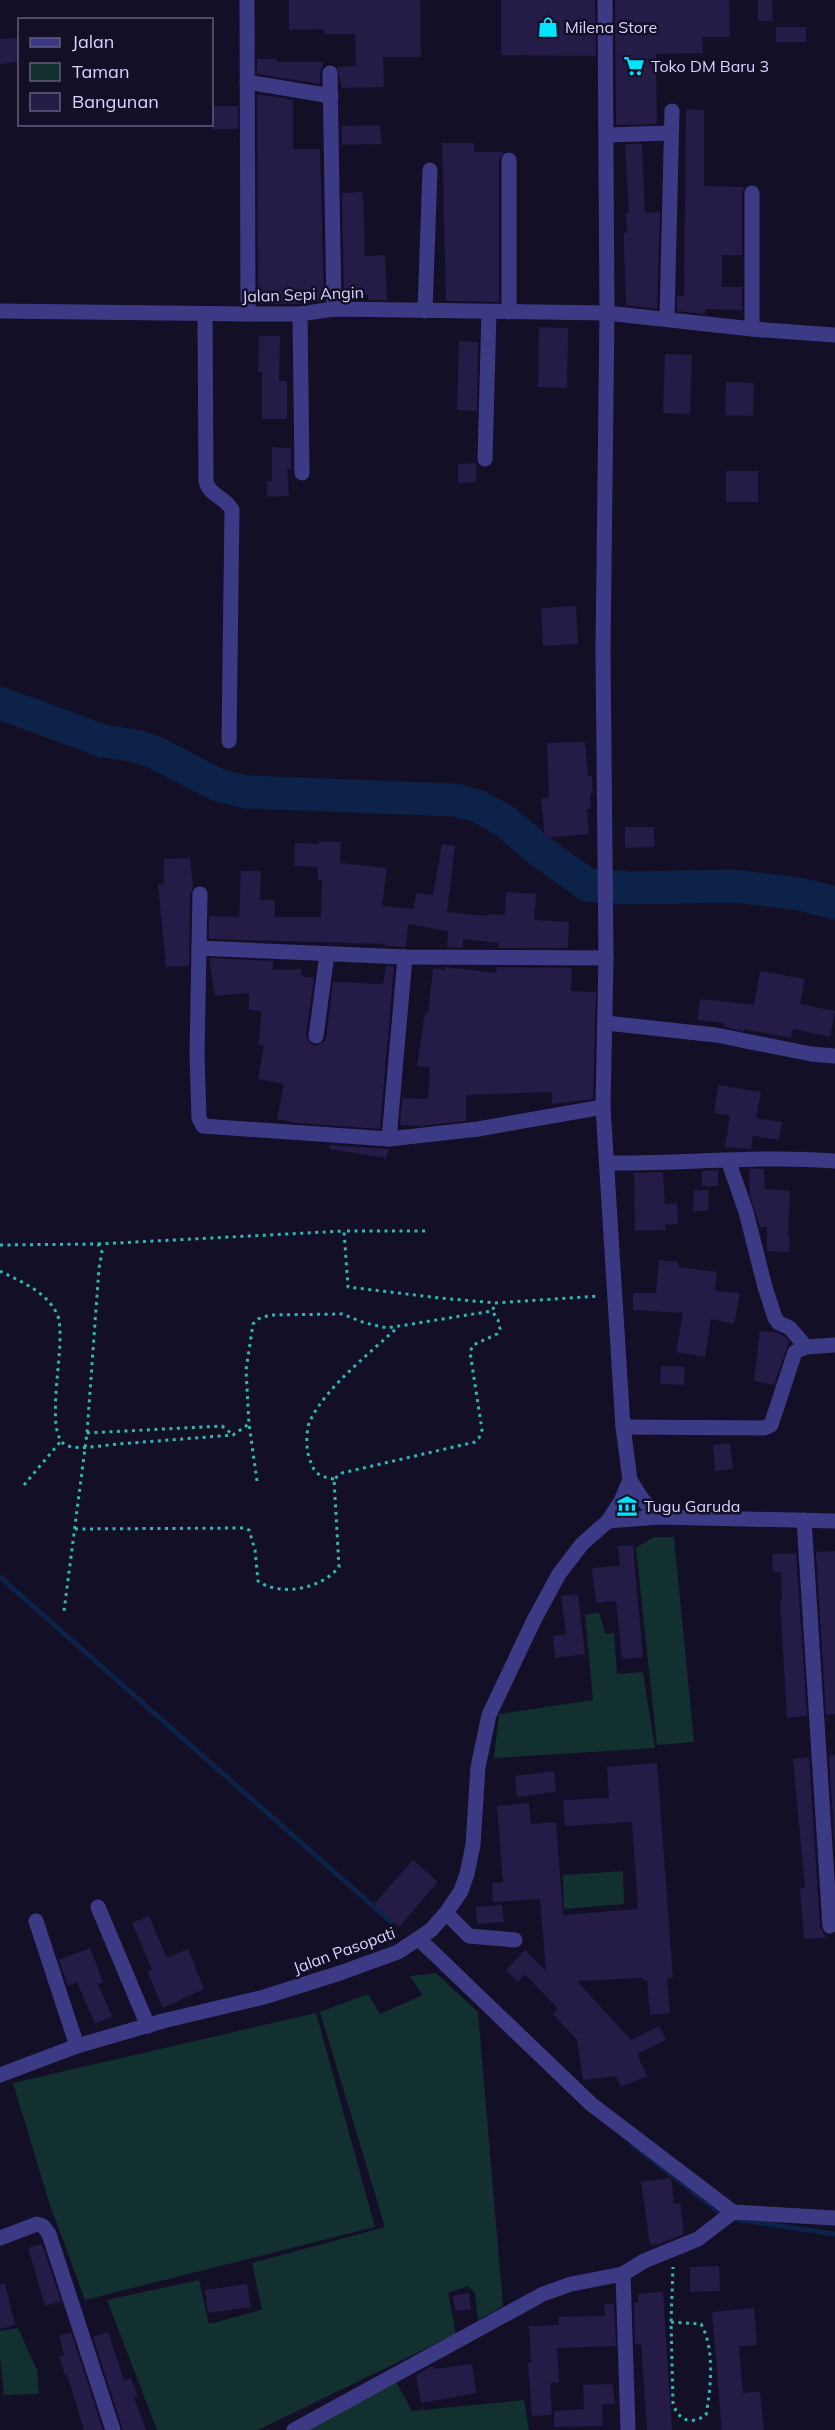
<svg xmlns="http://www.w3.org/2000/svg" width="835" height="2430" viewBox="0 0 835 2430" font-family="Mulish,sans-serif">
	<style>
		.green { fill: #12302f }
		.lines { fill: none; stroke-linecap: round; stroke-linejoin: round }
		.stream { stroke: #0c2248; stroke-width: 5 }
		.river { stroke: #0c2248; stroke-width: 33 }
		.building { fill: #241b47 }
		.path { stroke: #2fb8b0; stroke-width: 3; stroke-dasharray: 3 4.5; stroke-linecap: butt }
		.minor { stroke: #3d3a85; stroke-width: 15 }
		.labels { text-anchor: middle; stroke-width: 5; stroke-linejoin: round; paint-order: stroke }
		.poi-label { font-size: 16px; fill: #d9d4ff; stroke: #130f26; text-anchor: start }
		.street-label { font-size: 16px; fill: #d9d4ff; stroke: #130f26 }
	</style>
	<rect width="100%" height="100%" fill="#130f26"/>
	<g class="green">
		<path d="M654,1537H674L694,1742L657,1745L636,1548Z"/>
		<path d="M599,1612L605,1634L614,1633L617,1674L643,1672L655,1748L494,1758L499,1714L593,1700L585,1615Z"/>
		<path d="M623,1871L624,1904L564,1909L563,1875Z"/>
		<path d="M436,1973L478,2012L503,2306L478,2320L475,2293L468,2286L448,2293L456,2334L258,2430H157L107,2300L199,2280L209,2324L262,2310L252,2263L385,2227L320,2012L368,1994L380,2014L423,1995L410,1976Z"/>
		<path d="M316,2013L375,2227L85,2300L49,2202L13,2083Z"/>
		<path d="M18,2328L37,2370L39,2394L4,2395L0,2357V2331Z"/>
		<path d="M396,2382L412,2411L524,2400L529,2430H308Z"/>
	</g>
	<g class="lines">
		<g class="stream">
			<path d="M0,1577L391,1922"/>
			<path d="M632,2144L727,2218L835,2234"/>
		</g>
		<path class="river" d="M0,703L103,741L136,746L154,752L218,785L246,792L454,800L478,806L506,822L541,852L588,885L630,888L735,886L799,894L835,903"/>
	</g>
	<g class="building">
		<path d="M289,0H420L421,57H383L384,87L342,88L337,67L356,66L355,34H324V29L289,30Z"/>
		<path d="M501,0H595L596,56L501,55Z"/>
		<path d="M615,0H729L730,37H702L703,53L656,54L657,124L616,125Z"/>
		<path d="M758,0H772L773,21H758Z"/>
		<rect x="776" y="27" width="30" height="15"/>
		<path d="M20,38V62L0,64V39Z"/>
		<path d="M257,59H277V62H324L320,73V84L257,74Z"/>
		<path d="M257,94L293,100V149H320L324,301L299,304H258Z"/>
		<rect x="212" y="106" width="26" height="23"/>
		<path d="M689,109L704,110V186L745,187L742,193V255H722V287H742V310L705,309V314L677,311V296H684L686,110Z"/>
		<path d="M380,125L382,144L342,145V126Z"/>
		<path d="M442,143H474V152H504L499,160V302L446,301Z"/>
		<path d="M625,144H642L645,213L660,212L657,309L626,305L624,247V233H627L626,213H629Z"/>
		<path d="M363,192L365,256L385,255L387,300H369L368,295L344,296L342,193Z"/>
		<path d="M539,327L568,328L567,388L538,387Z"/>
		<path d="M259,336H280L279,381H287V419H262V372H258Z"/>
		<path d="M459,341L478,342L477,411L457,410Z"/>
		<path d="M665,354L692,355L690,414L663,413Z"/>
		<path d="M726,382L754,383L753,416L725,415Z"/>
		<path d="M272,447L291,448V469H287L289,496L267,497V482L272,481Z"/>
		<path d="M476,463V482L458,483V464Z"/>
		<rect x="726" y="471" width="32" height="31"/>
		<path d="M576,606L578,644L543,646L541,608Z"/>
		<path d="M585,742L588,776H592L593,793H590L591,809H587L589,834L545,838L541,798H549L547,743Z"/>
		<path d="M625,827H654V847L625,848Z"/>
		<path d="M319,841L341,842L340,863L387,868L382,906L414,909L416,893L433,895L442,844L455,846L447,912L487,916L488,914L505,915L506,892L536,894L534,920L569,922L568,948H498L499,943L463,939V948L447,947L448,931L408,924L406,947L385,946V944L209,939V916L239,917L241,871H261L260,900H275V917H321L322,880H318V867L294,866L295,843L319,844Z"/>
		<path d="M190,858L193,888L190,894L189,966L166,967L158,884H164V859Z"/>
		<path d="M209,958L273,961V970L301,969L302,976L314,978L306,1035L310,1043L315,1046L323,1042L326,1038L333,982L383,984L386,966H394L380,1129L296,1123L277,1119L284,1084L258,1079L264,1045H259L261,1011L249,1010V993L215,996Z"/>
		<path d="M445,967L496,973L497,967L572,968L571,991L596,992L593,1099L552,1104V1092L466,1095V1121L421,1126L400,1125L402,1098L428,1099L430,1067L417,1066L425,1013L428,1014L433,968L445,970Z"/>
		<path d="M760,971L805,979L800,1004L835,1011L830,1037L793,1029L791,1038L744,1029V1031L724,1027V1023L697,1020L700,999L754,1005Z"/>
		<path d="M718,1085L761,1092L756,1118L782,1122L779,1140L753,1136L751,1149L725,1147L730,1116L714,1113Z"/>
		<path d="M330,1145L388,1149H389L386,1158L329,1149Z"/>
		<path d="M749,1169H764L765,1189L790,1191L788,1237H790L789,1252L767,1251V1227H760L750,1195Z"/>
		<path d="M718,1170V1186H702V1171Z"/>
		<path d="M663,1172L665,1204L677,1203L678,1224L665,1225L666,1230L635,1231L634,1173Z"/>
		<path d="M694,1190H709L708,1211H693Z"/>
		<path d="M659,1260L678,1262V1267L717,1272L715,1291L740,1293L734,1324L711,1319L705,1357L676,1352L683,1313L633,1310V1293H656Z"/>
		<path d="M760,1331L776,1332L784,1336L789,1342L774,1385L754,1381Z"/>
		<path d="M661,1366L685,1367L684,1385L660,1384Z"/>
		<path d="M730,1443L733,1469L715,1471L713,1445Z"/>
		<path d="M633,1545L643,1657L622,1659L616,1601L596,1603L592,1568L620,1566L618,1546Z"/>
		<path d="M835,1551V1714L826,1715L816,1552Z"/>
		<path d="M796,1553L807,1716L787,1718L780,1600H782L781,1572H773L772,1554Z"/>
		<path d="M578,1594L585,1654L555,1658L553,1636L566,1634L561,1596Z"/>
		<path d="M835,1755V1851L829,1756Z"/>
		<path d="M809,1757L820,1927L826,1938L804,1939L800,1888H805L793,1759Z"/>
		<path d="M657,1763L673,1978L667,1979L670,2013L650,2015L647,1980H643V1978L577,1981L631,2040L659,2026L666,2040L637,2054L647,2076L621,2087L616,2076L583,2080L577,2040L553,2014L558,2009L525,1974L518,1982L506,1970L525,1950L546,1971L540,1899L493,1902L492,1883L503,1882L497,1806L529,1803L531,1824L556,1822L563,1915L638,1909L632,1822L565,1826L563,1800L609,1798L607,1767Z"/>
		<path d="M554,1771L556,1792L517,1797L515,1776Z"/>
		<path d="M413,1860L438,1882L399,1927L374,1904Z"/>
		<path d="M502,1905L504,1922L477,1924L476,1907Z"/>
		<path d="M149,1916L167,1958L188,1949L204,1989L163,2008L147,1971L152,1970L132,1923Z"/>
		<path d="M90,1948L103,1982L98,1984L112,2016L95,2024L77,1982L68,1986L59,1960Z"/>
		<path d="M671,2178L674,2204L680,2203L684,2234L660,2244L650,2245L641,2182Z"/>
		<path d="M42,2244L61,2301L45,2306L28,2248Z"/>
		<path d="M719,2266L720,2291L690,2292V2267Z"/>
		<path d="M5,2284L15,2325L0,2329V2285Z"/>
		<path d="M247,2284L251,2307L208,2313L205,2290Z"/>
		<path d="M663,2292L672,2430H647L641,2344L635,2345L634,2303L638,2302V2294Z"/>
		<path d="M469,2293L471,2309L455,2311L453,2296Z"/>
		<path d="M604,2304H614L616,2346L557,2348L559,2382L550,2383L552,2415L532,2416L528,2363H531L529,2326L559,2325L558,2317L605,2316Z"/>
		<path d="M754,2308L757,2345L739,2346L743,2393L760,2392L764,2430H722L712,2312Z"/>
		<path d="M71,2332L103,2430H84L67,2374L65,2375L59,2356L64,2355L59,2336Z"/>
		<path d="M108,2332L124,2380L131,2378L138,2396L134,2397L146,2430H123L93,2337Z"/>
		<path d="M472,2364L476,2393L421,2403L416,2375L430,2367L434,2366V2369Z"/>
		<path d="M613,2384L615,2404L602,2405L603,2426L554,2427V2411L584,2409L583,2385Z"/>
	</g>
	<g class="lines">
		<g class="path">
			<path d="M425,1231H344L348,1287L440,1298L496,1303L599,1296"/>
			<path d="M98,1244L344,1231"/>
			<path d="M0,1245L98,1244L102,1252L99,1268L87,1433L64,1611"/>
			<path d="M0,1271C21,1282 46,1291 57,1314C69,1339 40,1438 68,1446C83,1450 103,1445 118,1444C157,1441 195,1438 233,1435L249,1424"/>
			<path d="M87,1433L222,1426L232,1434"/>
			<path d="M334,1479C317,1476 314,1473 309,1457C306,1449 306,1429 310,1421C325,1388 371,1352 398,1327"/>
			<path d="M257,1481L249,1424L246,1370L253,1324L258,1319L270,1315L342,1314L365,1323L387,1328L492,1311L496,1303"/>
			<path d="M24,1485L61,1441"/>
			<path d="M75,1529L244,1528L249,1530L255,1550L258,1581C281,1597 321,1589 339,1567L334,1479L342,1473L475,1442L479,1438L482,1430L470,1352L473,1345L497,1334L500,1329L498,1320L492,1311"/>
			<path d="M671,2322L701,2324C715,2349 711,2387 706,2415C691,2425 679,2421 673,2404L671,2322L673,2267"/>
		</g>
		<g class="minor">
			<path d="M247,0L248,314"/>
			<path d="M330,73L334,309"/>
			<path d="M247,82L331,96"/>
			<path d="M606,135L671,133"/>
			<path d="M509,160V312"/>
			<path d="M0,311L248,314H300L334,309L607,313L752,329L835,335"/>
			<path d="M425,311L430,170"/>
			<path d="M205,314L206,481C209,496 226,497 232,510L229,741"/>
			<path d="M300,314L302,473"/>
			<path d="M667,318L672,111"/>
			<path d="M752,329V193"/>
			<path d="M485,459L489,312"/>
			<path d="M200,894L197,1054L199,1118L203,1126L389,1139L478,1129L603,1107"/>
			<path d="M199,948L405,957L606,958"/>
			<path d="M606,1023L716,1035L811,1054L835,1056"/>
			<path d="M316,1036L327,954"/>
			<path d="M389,1139L405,957"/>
			<path d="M728,1160L746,1212L765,1287L775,1318L779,1323L790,1328L806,1347"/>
			<path d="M607,1163C683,1164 759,1155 835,1161"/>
			<path d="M623,1427L764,1428L771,1425L795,1352L806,1347L835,1345"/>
			<path d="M630,1480L642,1499L659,1517"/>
			<path d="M804,1520L830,1926"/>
			<path d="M608,1521L659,1517L835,1521"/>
			<path d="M98,1907L148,2026"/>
			<path d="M446,1913L469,1936L515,1940"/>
			<path d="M36,1921L77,2046"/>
			<path d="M419,1939L591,2104L733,2212L835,2218"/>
			<path d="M0,2075L77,2046L163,2021L264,1997L340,1973L398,1952L431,1930L446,1913L461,1891L467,1874L473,1845L478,1767L489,1715L534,1620L559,1574L582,1544L608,1521L621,1501L630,1480L623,1427L603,1107L606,958L603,651L607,313L605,0"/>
			<path d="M0,2238L37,2224L43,2226L49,2234L113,2430"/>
			<path d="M623,2274L628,2430"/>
			<path d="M294,2430L543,2294L571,2284L623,2274L644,2261L698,2239L733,2212"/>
		</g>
	</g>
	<defs>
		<g id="shop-bare" transform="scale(1.62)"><path d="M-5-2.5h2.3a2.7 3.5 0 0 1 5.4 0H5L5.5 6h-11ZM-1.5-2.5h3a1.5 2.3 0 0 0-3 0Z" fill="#00e5ff" stroke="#130f26" stroke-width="2.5" paint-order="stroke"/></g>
		<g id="supermarket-bare" transform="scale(1.62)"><path d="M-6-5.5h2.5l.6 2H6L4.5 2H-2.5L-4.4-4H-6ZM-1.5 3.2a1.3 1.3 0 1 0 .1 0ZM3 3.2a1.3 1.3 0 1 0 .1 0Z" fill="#00e5ff" stroke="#130f26" stroke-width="2.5" paint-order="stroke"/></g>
		<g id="museum-bare" transform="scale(1.62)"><path d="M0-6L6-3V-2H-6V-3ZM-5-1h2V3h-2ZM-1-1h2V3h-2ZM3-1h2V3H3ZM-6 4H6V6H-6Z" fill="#00e5ff" stroke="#130f26" stroke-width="2.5" paint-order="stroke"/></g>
	</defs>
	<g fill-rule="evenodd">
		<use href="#shop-bare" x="548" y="27"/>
		<use href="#supermarket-bare" x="634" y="66"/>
		<use href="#museum-bare" x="627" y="1506"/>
	</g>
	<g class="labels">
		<g class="poi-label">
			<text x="565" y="33">Milena Store</text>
			<text x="651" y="72">Toko DM Baru 3</text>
			<text x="644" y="1512">Tugu Garuda</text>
		</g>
		<g class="street-label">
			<text transform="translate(303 294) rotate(-2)" y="6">Jalan Sepi Angin</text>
			<text transform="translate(344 1950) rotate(-20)" y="6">Jalan Pasopati</text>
		</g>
	</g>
	<rect x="18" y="18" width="195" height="108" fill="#130f26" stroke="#625e7d" stroke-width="1.5"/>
	<rect x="30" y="38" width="30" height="9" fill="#3d3a85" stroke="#625e7d" stroke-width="1.5"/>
	<text x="72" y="48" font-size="18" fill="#d9d4ff">Jalan</text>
	<rect x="30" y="63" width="30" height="18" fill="#12302f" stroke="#625e7d" stroke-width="1.5"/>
	<text x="72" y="78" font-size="18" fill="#d9d4ff">Taman</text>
	<rect x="30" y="93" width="30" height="18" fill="#241b47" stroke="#625e7d" stroke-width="1.5"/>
	<text x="72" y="108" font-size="18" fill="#d9d4ff">Bangunan</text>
</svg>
